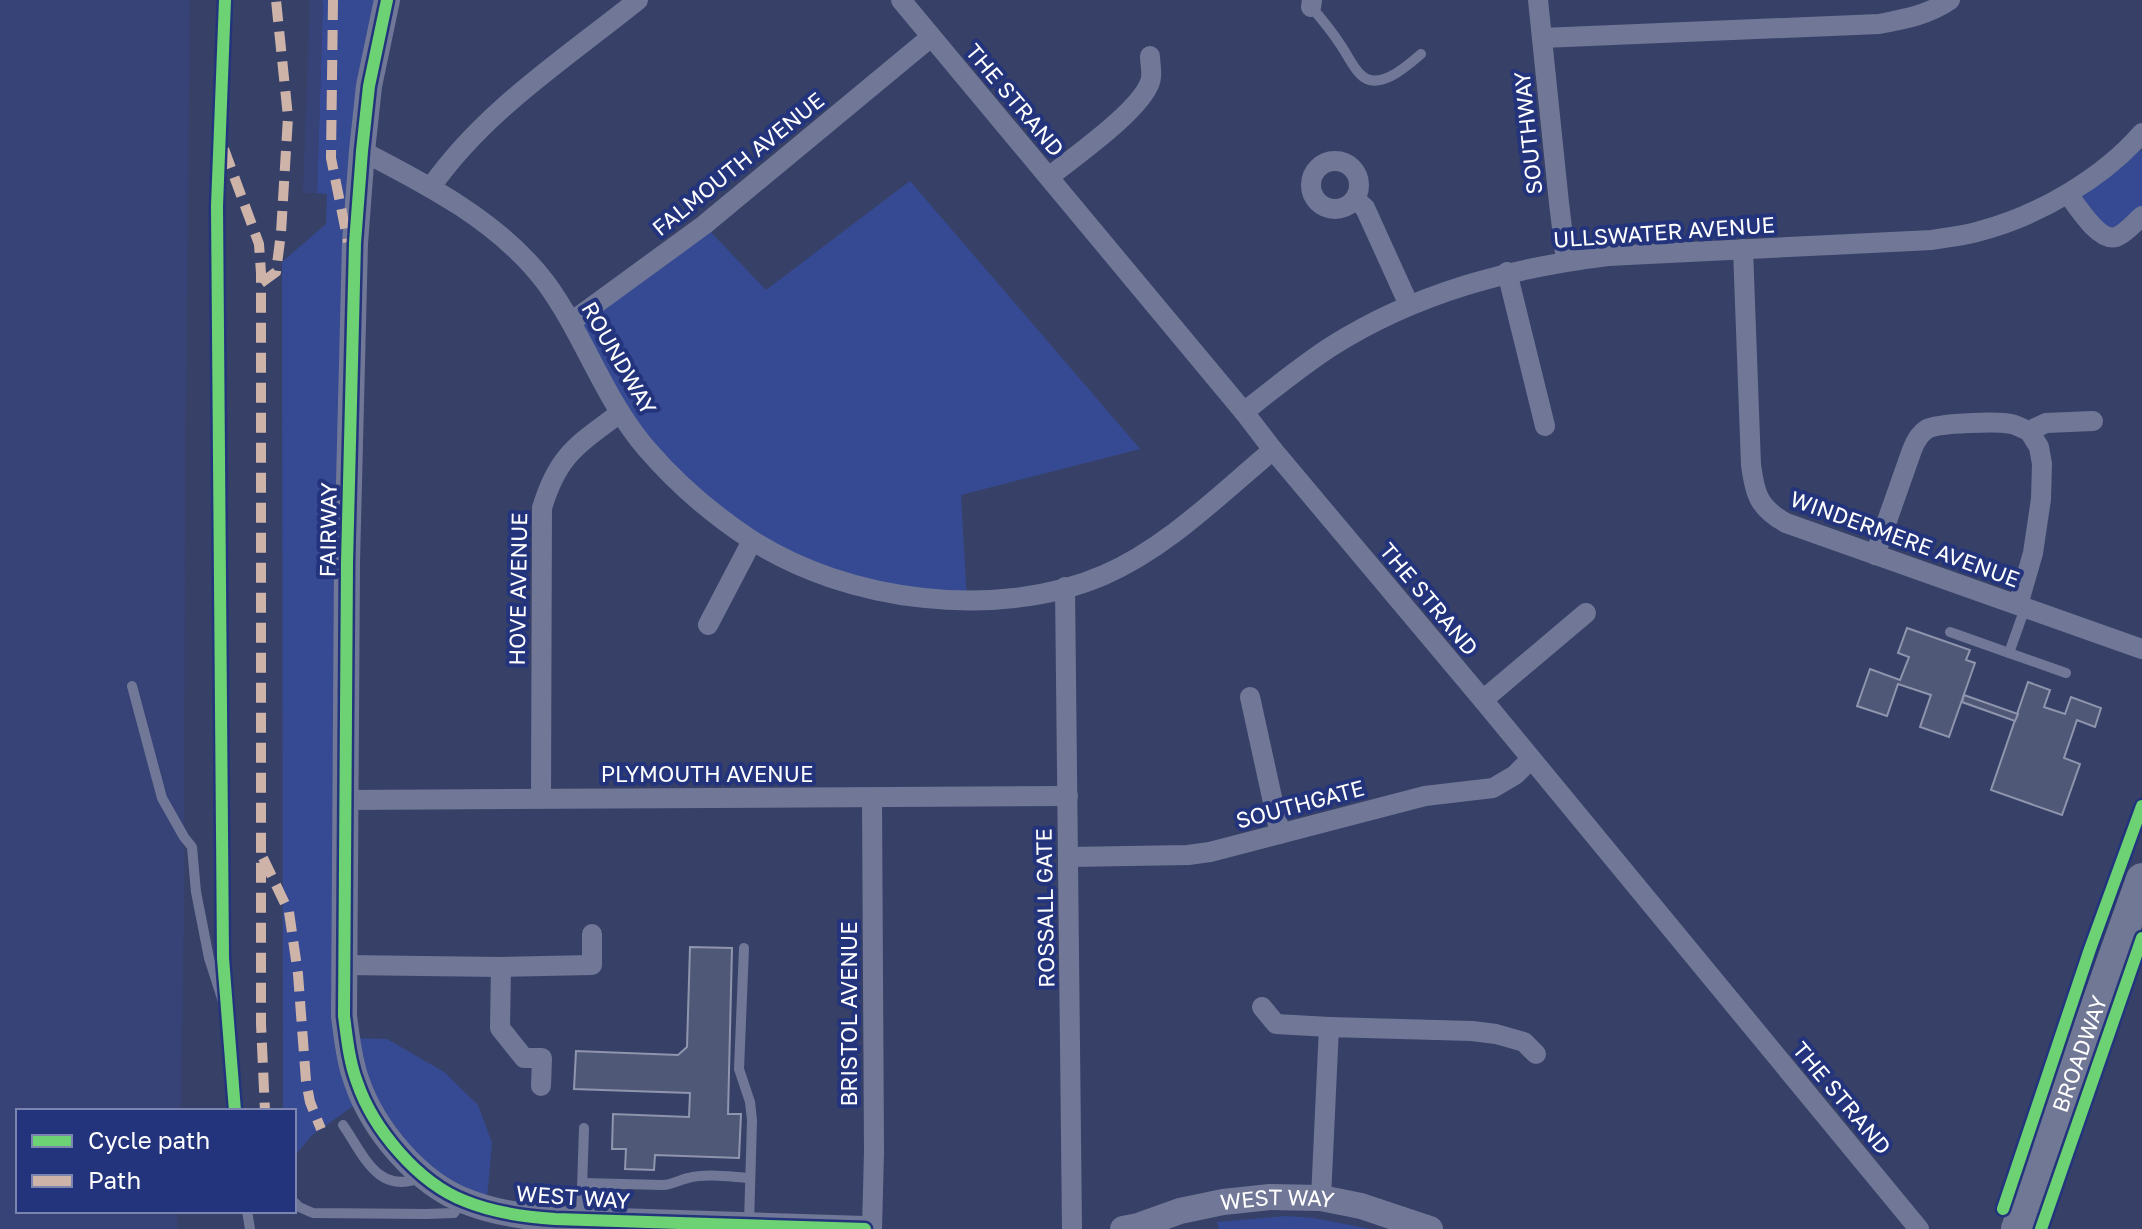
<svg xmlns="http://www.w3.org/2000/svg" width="2142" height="1229" viewBox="0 0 2142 1229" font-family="'Golos Text',sans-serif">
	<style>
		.green { fill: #364a93 }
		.water { fill: #374377 }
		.building { fill: #505878; stroke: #8f95ad; stroke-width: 2 }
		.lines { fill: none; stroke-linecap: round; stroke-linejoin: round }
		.service { stroke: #717897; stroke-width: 10 }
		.minor { stroke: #717897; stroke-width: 20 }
		.tertiary { stroke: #717897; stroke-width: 26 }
		.primary { stroke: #707896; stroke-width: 32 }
		.quiet { stroke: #ceb3a9; stroke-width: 10; stroke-dasharray: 20 10; stroke-linecap: butt }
		.cycleway-casing { stroke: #23347c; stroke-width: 17 }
		.cycleway { stroke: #6cd273; stroke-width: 12 }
		.labels { text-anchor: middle; stroke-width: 8; stroke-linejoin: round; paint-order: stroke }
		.street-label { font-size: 22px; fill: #fff; stroke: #23347c }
	</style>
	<rect width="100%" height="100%" fill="#374168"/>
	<g class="green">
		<path d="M323,0H387L369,86L347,1038L387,1039L444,1072L478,1105L492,1143L486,1208L463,1201L363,1099L311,1136L297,1153L294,1149V1111H283L282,262L326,224L327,194L317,193Z"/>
		<path d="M2134,142L2142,152V216L2117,237L2068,194Z"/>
		<path d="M910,181L1140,449L961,495L967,602L819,573L675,479L571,322L704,225L766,290Z"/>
		<path d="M1286,1216L1313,1218L1371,1229H1219L1217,1222Z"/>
	</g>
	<g class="water">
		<path d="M0,0H190L185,461L184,903L181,1111H18V1211H177V1229H0Z"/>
		<path d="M310,0H323L317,193H303Z"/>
	</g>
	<g class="building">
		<path d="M1907,628L1970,650L1966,660L1975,663L1949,737L1920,727L1931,695L1898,684L1887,716L1857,706L1870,669L1900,680L1909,657L1898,653Z"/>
		<path d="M2028,682L2050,690L2044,707L2065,714L2071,697L2101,708L2095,727L2077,720L2064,758L2080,764L2062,815L1991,790Z"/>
		<path d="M1964,695L2018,714L2015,721L1962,702Z"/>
		<path d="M690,947L732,948L728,1114H741L739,1158L655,1155L654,1170L625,1169L626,1149H612L613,1114L689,1117L690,1093L574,1089L576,1051L678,1055L687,1047Z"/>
	</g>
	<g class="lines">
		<g class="service">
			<path d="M1311,7C1322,19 1333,33 1342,47C1348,56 1353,67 1360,74C1378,93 1407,66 1421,54"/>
			<path d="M1950,632L2009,653L2025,608"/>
			<path d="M2009,653L2066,673"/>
			<path d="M132,686L162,798L184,837L192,847L196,892L209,958L227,1014L235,1111"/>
			<path d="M744,948L739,1069L750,1102L752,1120L749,1223"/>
			<path d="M343,1125C365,1157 378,1196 423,1177"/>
			<path d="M583,1183L662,1185C672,1185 679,1180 688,1178C707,1173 731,1177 750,1178"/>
			<path d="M294,1202L299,1207L313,1213L426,1214L454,1213L461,1202"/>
			<path d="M247,1211L250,1229"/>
			<path d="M581,1218L584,1128"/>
		</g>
		<g class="minor">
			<path d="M901,0L1244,412L1273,450L1483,700L1919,1229"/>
			<path d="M1538,0L1559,203L1566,261"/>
			<path d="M1311,7L1312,0"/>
			<path d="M1542,38L1879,24C1905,19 1928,15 1950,0"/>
			<path d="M362,151C428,185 500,222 546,283C584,335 604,399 646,448C676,483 712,514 750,539C846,602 998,621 1104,575C1168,547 1220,494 1273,450"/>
			<circle cx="1335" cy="185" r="24"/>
			<path d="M1049,177C1075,156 1140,111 1150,82C1153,74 1150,64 1150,56"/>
			<path d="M431,187C485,110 566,58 638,0"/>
			<path d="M2068,194C2077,206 2099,242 2116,237C2125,234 2135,222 2142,216"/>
			<path d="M1355,199L1365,208L1409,305"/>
			<path d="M1743,249L1751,465C1755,495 1759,508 1786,523L2142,649"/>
			<path d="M1507,272L1545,426"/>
			<path d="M571,322L704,225L931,37"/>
			<path d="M1244,412C1273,389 1301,366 1332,346C1416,293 1510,268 1608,256L1932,240C1948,237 1965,236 1980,231C2038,216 2103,178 2142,133"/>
			<path d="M1875,555L1912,450C1915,442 1919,434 1927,429C1938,423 1998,421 2011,424C2017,425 2023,429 2029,431L2046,423L2093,421"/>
			<path d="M1065,587L1072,1229"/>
			<path d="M2018,605L2033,553L2041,499L2042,464L2039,447L2029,431"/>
			<path d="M708,625L752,541"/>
			<path d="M1250,697L1280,834"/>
			<path d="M1483,700L1586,613"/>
			<path d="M541,798L542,508C558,455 577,445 620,413"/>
			<path d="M346,800L1068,796"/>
			<path d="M1069,857L1188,855L1210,852L1425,796L1493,788L1515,775L1531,759"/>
			<path d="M345,965L501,967L592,965V934"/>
			<path d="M501,967L500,1028L524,1058H542L541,1086"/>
			<path d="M1262,1007L1276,1024L1329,1027"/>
			<path d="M1321,1198L1329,1027L1472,1031L1496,1034L1524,1042L1536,1054"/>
			<path d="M872,1229L874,1152L872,798"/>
		</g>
		<g class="tertiary">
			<path d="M387,0L369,86L362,151L355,243L347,562L344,1016C347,1038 349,1061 357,1082C373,1129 418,1183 465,1201C494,1213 525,1217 555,1219L865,1229"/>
			<path id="s1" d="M1123,1229L1138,1226L1180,1211L1223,1202L1270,1197L1321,1198L1361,1206L1430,1229"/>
		</g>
		<path class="primary" id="s2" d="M2017,1229L2142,879"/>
		<g class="quiet">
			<path d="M333,0L331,158L348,242"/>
			<path d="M224,149L259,244L261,273V1024L265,1111"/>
			<path d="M261,283L276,272L281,233L288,117L276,0"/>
			<path d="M263,858L289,912L298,974L306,1081L310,1102L321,1129"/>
		</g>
		<g class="cycleway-casing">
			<g id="cycleway">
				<path d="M225,0L217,206L223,958L235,1111"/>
				<path d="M387,0L369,86L362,151L355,243L347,562L344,1016C347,1038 349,1061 357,1082C373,1129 418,1183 465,1201C494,1213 525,1217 555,1219L865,1229"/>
				<path d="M2003,1209L2090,949L2142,806"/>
				<path d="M2041,1229L2142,938"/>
			</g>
		</g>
		<use href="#cycleway" class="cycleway"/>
	</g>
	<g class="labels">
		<g class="street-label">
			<text transform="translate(1015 100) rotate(50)" y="8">THE STRAND</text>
			<text transform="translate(1528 133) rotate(-96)" y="8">SOUTHWAY</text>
			<text transform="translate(738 164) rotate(-39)" y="8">FALMOUTH AVENUE</text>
			<text transform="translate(1664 232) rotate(-4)" y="8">ULLSWATER AVENUE</text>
			<text transform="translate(619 358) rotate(60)" y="8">ROUNDWAY</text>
			<text transform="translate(328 530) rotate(-89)" y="8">FAIRWAY</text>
			<text transform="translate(1905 539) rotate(20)" y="8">WINDERMERE AVENUE</text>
			<text transform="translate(518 589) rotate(-89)" y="8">HOVE AVENUE</text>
			<text transform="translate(1429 599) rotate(50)" y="8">THE STRAND</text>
			<text x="707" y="782">PLYMOUTH AVENUE</text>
			<text transform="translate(1300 804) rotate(-15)" y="8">SOUTHGATE</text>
			<text transform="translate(1045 908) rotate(-91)" y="8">ROSSALL GATE</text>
			<text transform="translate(849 1014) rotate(-90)" y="8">BRISTOL AVENUE</text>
			<text dy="8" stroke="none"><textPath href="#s2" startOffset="186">BROADWAY</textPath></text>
			<text transform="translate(1842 1098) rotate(50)" y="8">THE STRAND</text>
			<text transform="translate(573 1197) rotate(4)" y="8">WEST WAY</text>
			<text dy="8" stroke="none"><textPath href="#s1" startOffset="158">WEST WAY</textPath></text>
		</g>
	</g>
	<rect x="16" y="1109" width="280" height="104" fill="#23347c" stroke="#7b85b0" stroke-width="2"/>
	<rect x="32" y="1135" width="40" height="12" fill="#6cd273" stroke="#7b85b0" stroke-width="2"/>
	<text x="88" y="1149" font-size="24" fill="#ffffff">Cycle path</text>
	<rect x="32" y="1175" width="40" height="12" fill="#ceb3a9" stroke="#7b85b0" stroke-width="2"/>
	<text x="88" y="1189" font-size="24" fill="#ffffff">Path</text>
</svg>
